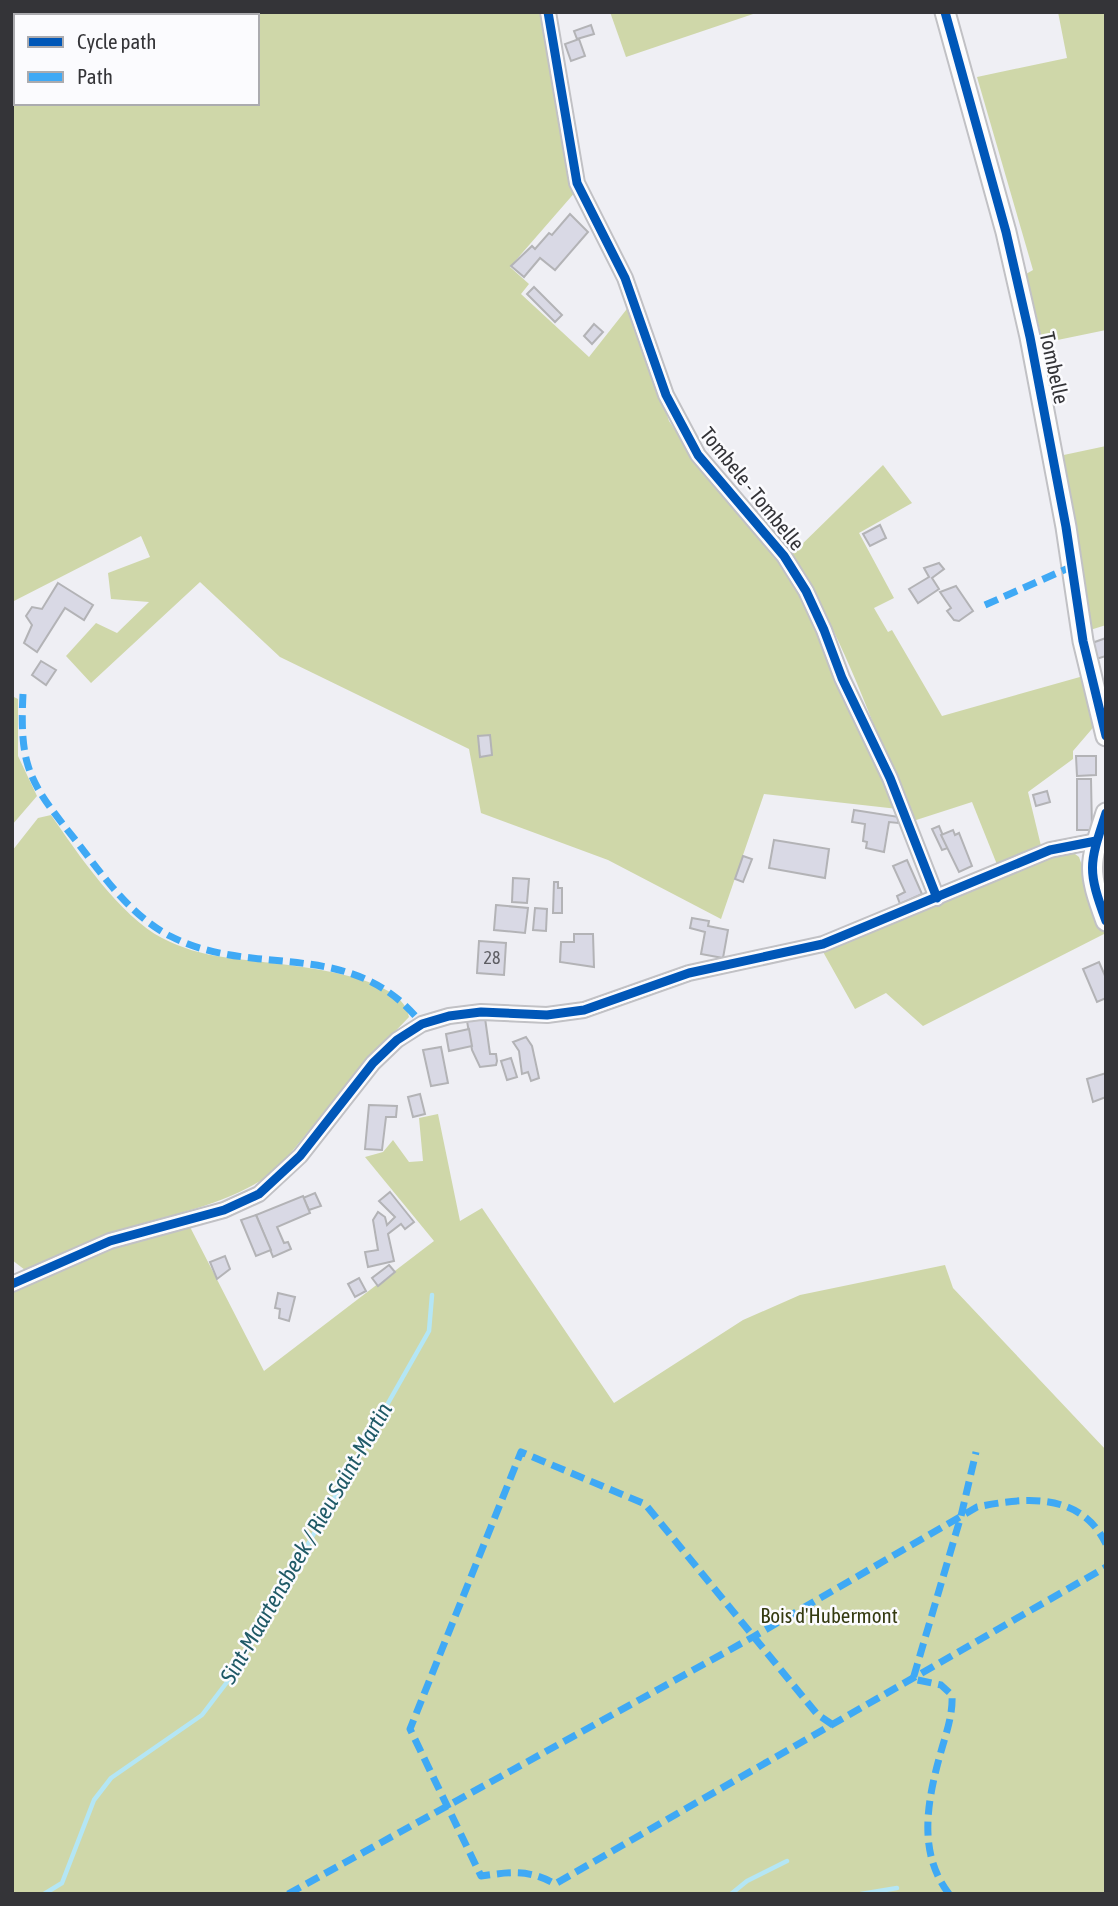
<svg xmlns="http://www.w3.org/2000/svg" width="1118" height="1906" viewBox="0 0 1118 1906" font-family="'Asap Condensed',sans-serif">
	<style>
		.green { fill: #cfd7a9 }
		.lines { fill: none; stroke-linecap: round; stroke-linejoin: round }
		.stream { stroke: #b4e6f5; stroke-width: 4.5 }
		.building { fill: #d9d9e5; stroke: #b3b3b6; stroke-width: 2 }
		.street-casing { stroke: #c1c1c5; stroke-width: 18 }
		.secondary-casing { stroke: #c1c1c5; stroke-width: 23 }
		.street { stroke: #fdfdfd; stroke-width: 14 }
		.secondary { stroke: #fdfdfd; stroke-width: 19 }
		.quiet { stroke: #3fa9f5; stroke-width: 7; stroke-dasharray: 14 7; stroke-linecap: butt }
		.cycleway-casing { stroke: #fbfbfe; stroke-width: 13 }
		.cycleway { stroke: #0057b8; stroke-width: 9 }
		.labels { text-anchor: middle; stroke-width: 5; stroke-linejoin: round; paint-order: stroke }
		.number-label { font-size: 18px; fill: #5e5e64 }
		.street-label { font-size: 21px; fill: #343438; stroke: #fbfbfe }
		.park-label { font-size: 21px; fill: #343a10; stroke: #fbfbfe }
		.water-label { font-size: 23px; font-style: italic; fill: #1f5966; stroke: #fbfbfe }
	</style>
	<rect width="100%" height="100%" fill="#efeff4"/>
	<g class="green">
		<path d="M12,12H70L76,16H16V103H257V16H229L230,12H545L577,190L510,267L529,284L521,294L589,357L630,305L669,421L697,462L770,546L800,588L864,742L898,809L764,794L721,919L608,860L481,813L469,749L280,657L200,582L91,683L66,656L96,623L117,633L149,602L111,599L108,573L150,557L141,536L12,602Z"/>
		<path d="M610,12H759L626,57Z"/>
		<path d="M1058,12H1106V330L1043,343L1026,274L1033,270L977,77L1067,58Z"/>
		<path d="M1106,446V625L1087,631L1059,456Z"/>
		<path d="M883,465L912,503L859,533L894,598L874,608L888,632L892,630L942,716L1087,675L1097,723L1073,751V759L1028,792L1042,850L998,867L972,802L910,822C877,731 843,637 792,554Z"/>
		<path d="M12,696L18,699V756L37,796L12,825Z"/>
		<path d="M51,815C78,854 120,916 162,938C181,948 202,954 223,957C261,964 403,968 409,1017L358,1070L277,1170C226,1207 172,1213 114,1232C84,1243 54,1258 25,1270L12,1260V851L38,818Z"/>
		<path d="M1071,851L1079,857L1106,933L923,1026L886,993L855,1009L822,950L1040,858Z"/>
		<path d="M438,1114L460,1221L482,1208L614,1403L743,1320L800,1295L945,1265L953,1288L1106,1450V1894H12V1285L74,1259L189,1225L264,1371L434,1241L365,1157L383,1152L393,1140L409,1162L423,1161L419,1118Z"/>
	</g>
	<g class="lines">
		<g class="stream">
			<path d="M44,1894L62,1883L94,1800L111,1778L202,1715L237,1669L429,1331L432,1295"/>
			<path d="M731,1894L747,1881L787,1861"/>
			<path d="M861,1894L897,1888"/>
		</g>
	</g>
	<g class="building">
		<path d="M591,25L594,34L577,39L574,31Z"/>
		<path d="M579,39L585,56L571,61L565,44Z"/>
		<path d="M570,214L588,232L555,270L540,258L524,277L511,266L532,246L535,249L549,233L552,235Z"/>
		<path d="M534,287L562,315L555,322L527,294Z"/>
		<path d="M594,324L603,332L592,344L584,336Z"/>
		<path d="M880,525L886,538L870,546L863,534Z"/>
		<path d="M939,563L944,569L932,578L939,589L918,603L909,589L929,577L924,568Z"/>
		<path d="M58,583L93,605L84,620L65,608L37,652L24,643L32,625L26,616L32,607L42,609Z"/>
		<path d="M956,586L973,611L959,621L954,620L947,611L951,608L940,592Z"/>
		<path d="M1106,638V656L1096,659L1092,643Z"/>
		<path d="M41,661L56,670L46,685L32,675Z"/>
		<path d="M490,735L492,755L480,757L478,736Z"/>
		<path d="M1076,756H1096V775L1077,776Z"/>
		<path d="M1077,779H1091L1092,830H1077Z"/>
		<path d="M1047,791L1050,802L1036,806L1033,795Z"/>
		<path d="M854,810L899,817L898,823L889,822L884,852L866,848L867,842L863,841L865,824L852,822Z"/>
		<path d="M939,826L948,848L942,850L932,829Z"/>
		<path d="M953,830L955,835L959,833L972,866L959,872L941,835Z"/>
		<path d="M774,840L829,849L825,878L769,868Z"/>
		<path d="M743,856L752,859L743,882L735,879Z"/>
		<path d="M907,860L922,894L900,904L897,896L905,892L893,866Z"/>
		<path d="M513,878L529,879L527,903L512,902Z"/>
		<path d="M554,882H558V888H562V913H553Z"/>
		<path d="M496,905L528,908L525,933L494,930Z"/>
		<path d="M535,908L547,909L546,931L533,930Z"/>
		<path d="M692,918L709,921L708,926L728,930L723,958L701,954L705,932L690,928Z"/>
		<path d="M574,934H593L594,967L560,962L561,942H574Z"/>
		<path d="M479,941L506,943L504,975L477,973Z"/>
		<path d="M1099,962L1106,978V998L1097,1002L1083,969Z"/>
		<path d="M485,1018L490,1054H496L497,1061L496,1065L480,1067L472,1050L467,1021Z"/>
		<path d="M469,1029L472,1046L449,1051L446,1034Z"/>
		<path d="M526,1037L532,1046L539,1078L531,1081L528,1072L522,1074L519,1051L513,1042Z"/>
		<path d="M441,1047L448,1083L431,1086L423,1050Z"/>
		<path d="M511,1058L517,1077L507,1080L501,1061Z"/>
		<path d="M1106,1073V1097L1093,1102L1087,1079Z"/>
		<path d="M420,1094L425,1114L413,1117L408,1097Z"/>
		<path d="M369,1105L397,1106L396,1117H386L382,1150L365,1149Z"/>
		<path d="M390,1192L414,1222L405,1229L401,1224L388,1234L394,1261L368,1267L365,1252L378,1250L373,1220L378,1212L385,1217L387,1225L395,1217L379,1201Z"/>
		<path d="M315,1193L321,1206L309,1210L303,1198Z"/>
		<path d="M303,1196L310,1213L277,1227L284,1243L288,1242L291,1249L273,1257L256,1215Z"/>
		<path d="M256,1215L271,1250L256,1256L241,1220Z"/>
		<path d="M225,1256L230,1269L217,1279L210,1262Z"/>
		<path d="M389,1265L395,1272L378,1286L372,1278Z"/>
		<path d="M359,1278L366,1291L355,1297L348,1284Z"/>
		<path d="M278,1293L295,1297L289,1321L279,1318L280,1309L275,1308Z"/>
	</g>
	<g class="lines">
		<g class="street-casing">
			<g id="street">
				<path d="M548,12L577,183L625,278L666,395L698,455L784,556L806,591L824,630L842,678L890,778L937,898"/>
				<path d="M12,1284L110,1241L224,1210L259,1194L300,1156L373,1063L397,1040L422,1024L449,1016L481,1012L547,1015L584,1010L689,973L823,944L1050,850L1096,841"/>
			</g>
		</g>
		<g class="secondary-casing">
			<g id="secondary">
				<path d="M945,12L1006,232L1030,337L1066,527L1083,641L1106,736"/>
				<path d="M1106,813C1089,865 1087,869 1106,921"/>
			</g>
		</g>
		<use href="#street" class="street"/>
		<use href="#secondary" class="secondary"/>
		<g class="quiet">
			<path d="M985,605L1073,566"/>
			<path d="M23,694C19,770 31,784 77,842C103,876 131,916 170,936C255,980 352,935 422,1024"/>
			<path d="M833,1725L817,1714L645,1504L521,1452L410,1729L481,1876C510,1872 529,1869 555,1884L1106,1567"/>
			<path d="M288,1894L753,1637L977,1507C1025,1497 1081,1492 1106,1544"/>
			<path d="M949,1894C916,1851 928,1797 942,1748C947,1731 953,1713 952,1695L941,1685L913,1679L961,1516L976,1452"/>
		</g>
		<g class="cycleway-casing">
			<g id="cycleway">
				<path d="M548,12L577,183L625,278L666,395L698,455L784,556L806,591L824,630L842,678L890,778L937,898"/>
				<path d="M945,12L1006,232L1030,337L1066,527L1083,641L1106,736"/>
				<path d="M1106,813C1089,865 1087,869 1106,921"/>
				<path d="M12,1284L110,1241L224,1210L259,1194L300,1156L373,1063L397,1040L422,1024L449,1016L481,1012L547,1015L584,1010L689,973L823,944L1050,850L1096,841"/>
			</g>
		</g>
		<use href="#cycleway" class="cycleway"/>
	</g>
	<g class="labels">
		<g class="number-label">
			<text x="492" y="964">28</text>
		</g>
		<g class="street-label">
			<text transform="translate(1054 368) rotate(78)" y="7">Tombelle</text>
			<text transform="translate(752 489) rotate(51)" y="7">Tombele - Tombelle</text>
		</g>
		<g class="park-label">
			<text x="829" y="1623">Bois d'Hubermont</text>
		</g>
		<g class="water-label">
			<text transform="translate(306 1543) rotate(-60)" y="8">Sint-Maartensbeek / Rieu Saint-Martin</text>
		</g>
	</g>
	<rect width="1118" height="1906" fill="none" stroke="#343438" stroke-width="28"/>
	<rect x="14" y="14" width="245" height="91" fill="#fbfbfe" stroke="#ababaf" stroke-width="2"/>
	<rect x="28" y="37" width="35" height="10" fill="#0057b8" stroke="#ababaf" stroke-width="2"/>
	<text x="77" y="49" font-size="21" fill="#343438">Cycle path</text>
	<rect x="28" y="72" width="35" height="10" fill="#3fa9f5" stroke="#ababaf" stroke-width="2"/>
	<text x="77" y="84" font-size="21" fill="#343438">Path</text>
</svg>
